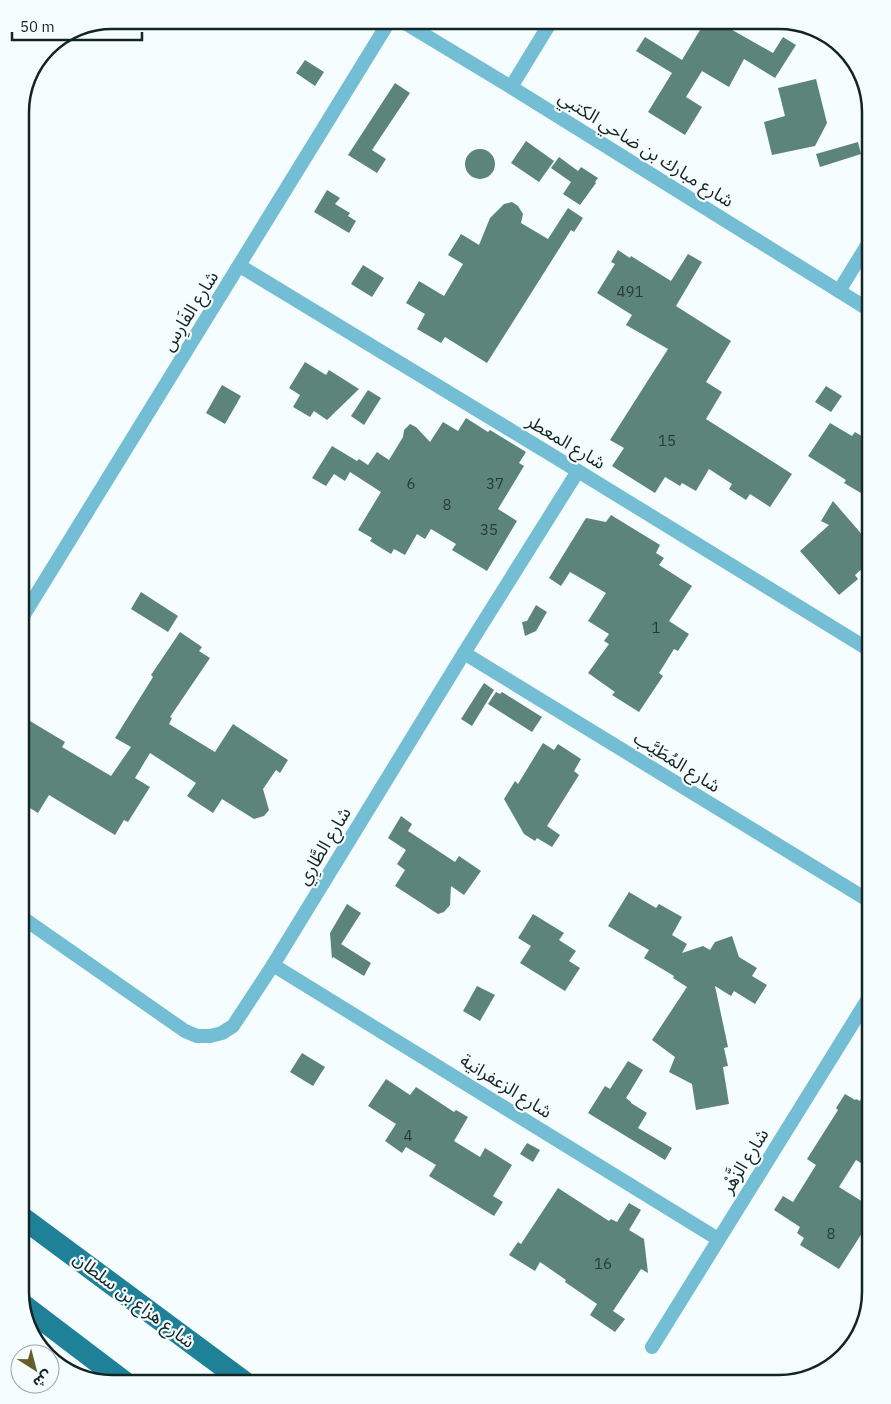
<svg xmlns="http://www.w3.org/2000/svg" width="891" height="1404" viewBox="0 0 891 1404" font-family="'IBM Plex Sans','Noto Sans Arabic',sans-serif">
	<style>
		.building { fill: #5d847b }
		.lines { fill: none; stroke-linecap: round; stroke-linejoin: round }
		.street { stroke: #73bed4; stroke-width: 14 }
		.primary { stroke: #1f8198; stroke-width: 22 }
		.labels { text-anchor: middle; stroke-width: 4.5; stroke-linejoin: round; paint-order: stroke }
		.number-label { font-size: 15px; fill: #263c3a }
		.street-label { font-size: 18px; fill: #132425; stroke: #f5fdfe }
		.rim { fill: none; stroke: #132425; stroke-width: 2.5 }
	</style>
	<rect width="100%" height="100%" fill="#f5fdfe"/>
	<g class="building">
		<path d="M706,20H719L728,25L727,27L773,53L783,37L796,45L775,78L744,59L729,87L702,71L686,97L702,107L685,135L648,112L672,73L636,51L645,37L682,60Z"/>
		<path d="M305,60L324,72L315,86L296,73Z"/>
		<path d="M816,79L827,123L815,146L772,155L764,122L785,116L778,88Z"/>
		<path d="M395,83L410,93L372,150L386,159L377,173L348,155Z"/>
		<path d="M526,141L554,161L539,182L511,163Z"/>
		<path d="M858,142L861,154L820,167L816,154Z"/>
		<circle cx="480" cy="164" r="15"/>
		<path d="M559,157L578,171L581,167L598,178L595,182L596,183L580,205L563,194L571,182L551,168Z"/>
		<path d="M327,190L340,198L335,204L350,213L348,216L356,221L349,233L314,212Z"/>
		<path d="M512,202L518,206L523,214L521,223L548,239L568,208L583,218L574,232L571,230L487,363L445,337L441,343L417,329L425,314L406,303L419,281L444,296L463,264L448,255L461,234L479,245L490,218L504,204Z"/>
		<path d="M618,250L630,258L631,256L671,281L688,254L702,262L676,306L731,341L706,382L722,392L706,419L792,474L770,507L750,494L746,500L729,489L732,484L709,469L696,491L682,483L680,486L665,477L655,493L612,466L624,448L610,440L668,349L626,325L632,315L597,293L615,264L611,262Z"/>
		<path d="M363,265L384,278L372,297L351,284Z"/>
		<path d="M305,362L326,375L329,370L359,389L327,420L314,411L310,417L293,407L300,395L289,388Z"/>
		<path d="M222,385L241,396L225,424L206,413Z"/>
		<path d="M826,386L842,396L831,412L815,402Z"/>
		<path d="M368,390L381,398L364,425L351,416Z"/>
		<path d="M466,418L488,432L490,430L526,452L519,463L524,466L498,509L517,521L487,571L452,550L456,544L431,529L425,539L417,534L405,555L394,549L391,554L370,541L372,538L358,530L381,492L350,472L345,481L334,474L326,486L312,478L332,446L357,461L359,459L368,465L377,452L389,460L403,437L404,430L410,424L416,427L430,442L443,422L458,431Z"/>
		<path d="M830,423L852,436L855,432L871,442V499L844,483L846,480L808,456Z"/>
		<path d="M833,501L871,545V561L855,575L858,579L839,595L800,551L829,525L821,521Z"/>
		<path d="M611,515L660,545L656,553L664,558L659,565L692,586L669,621L689,634L678,651L674,649L659,673L663,676L639,712L612,695L615,692L588,673L609,644L604,641L609,634L588,621L606,593L570,572L561,586L549,578L586,518L606,522Z"/>
		<path d="M141,592L178,616L168,632L131,609Z"/>
		<path d="M536,605L547,612L536,631L525,636L522,622L527,621Z"/>
		<path d="M180,632L202,647L199,651L210,658L170,717L172,718L169,724L215,752L233,724L288,760L280,773L276,770L263,789L269,810L264,816L254,819L222,799L213,813L187,796L196,783L150,753L135,778L150,787L128,822L124,820L115,835L49,795L38,813L20,802V726L25,718L65,742L62,747L111,776L131,747L115,738L153,677L151,675Z"/>
		<path d="M484,683L494,690L472,726L461,719Z"/>
		<path d="M496,692L500,694L502,692L542,717L532,732L488,704Z"/>
		<path d="M543,743L554,750L558,744L581,759L574,771L579,775L547,826L560,835L552,847L537,838L535,841L524,834L504,799L515,781L518,784Z"/>
		<path d="M401,816L412,824L408,831L455,862L459,856L481,871L464,895L451,886L450,905L444,912L438,914L395,886L405,870L397,864L406,850L388,838Z"/>
		<path d="M629,892L656,908L659,904L682,917L672,935L687,944L682,953L703,946L710,950L715,942L732,936L739,957L757,968L752,976L767,985L755,1004L734,991L731,996L715,986L728,1047L724,1048L728,1066L723,1067L729,1104L696,1110L692,1084L669,1072L675,1057L652,1040L687,987L673,978L674,976L644,958L649,950L608,926Z"/>
		<path d="M347,904L361,913L338,949L341,944L371,963L364,976L333,957L332,959L330,933Z"/>
		<path d="M533,914L564,933L559,940L576,951L569,961L580,968L565,991L520,963L531,946L518,938Z"/>
		<path d="M477,986L495,995L480,1021L463,1011Z"/>
		<path d="M302,1053L325,1067L313,1086L290,1072Z"/>
		<path d="M628,1061L643,1070L626,1098L631,1102V1103L647,1113L638,1128L672,1148L665,1160L588,1113L605,1086L610,1089Z"/>
		<path d="M386,1079L410,1095L416,1087L454,1112L456,1110L468,1117L454,1141L480,1157L485,1148L512,1165L493,1196L503,1202L494,1216L429,1176L436,1165L406,1147L402,1153L385,1141L396,1124L368,1106Z"/>
		<path d="M871,1081V1169L856,1160L839,1187L871,1207V1219L839,1269L800,1245L804,1238L797,1233L800,1227L774,1210L783,1196L793,1202L816,1165L807,1159L838,1110L836,1108L845,1094L855,1100L856,1099L860,1101Z"/>
		<path d="M527,1143L540,1150L533,1162L520,1154Z"/>
		<path d="M558,1188L609,1221L611,1219L617,1222L629,1203L641,1210L629,1230L644,1239L648,1273L641,1269L613,1311L625,1319L615,1332L590,1315L597,1304L565,1282L566,1280L540,1262L535,1271L509,1255L518,1242L521,1244Z"/>
	</g>
	<g class="lines">
		<g class="street">
			<path d="M400,20L511,87L871,311"/>
			<path d="M511,87L552,20"/>
			<path d="M240,266L578,471L871,651"/>
			<path d="M839,291L871,239"/>
			<path d="M20,621L390,20"/>
			<path d="M464,653L871,902"/>
			<path d="M20,916L185,1031L197,1036H210L222,1033L233,1026L273,965L464,653L578,471"/>
			<path d="M273,965L718,1239"/>
			<path d="M652,1347L871,994"/>
		</g>
		<g class="primary">
			<path d="M20,1216L247,1384"/>
			<path d="M23,1305L127,1384"/>
		</g>
	</g>
	<g class="labels">
		<g class="number-label">
			<text x="630" y="297">491</text>
			<text x="667" y="446">15</text>
			<text x="411" y="489">6</text>
			<text x="495" y="489">37</text>
			<text x="447" y="510">8</text>
			<text x="489" y="535">35</text>
			<text x="656" y="633">1</text>
			<text x="408" y="1141">4</text>
			<text x="831" y="1239">8</text>
			<text x="603" y="1269">16</text>
		</g>
		<g class="street-label">
			<text transform="translate(646 149) rotate(32)" y="6">شارع مبارك بن ضاحي الكتبي</text>
			<text transform="translate(190 311) rotate(-58)" y="6">شارع الفَارِس</text>
			<text transform="translate(566 442) rotate(31)" y="6">شارع المعطر</text>
			<text transform="translate(677 762) rotate(32)" y="6">شارع المُطَيَّب</text>
			<text transform="translate(324 846) rotate(-59)" y="6">شارع الطَّارِي</text>
			<text transform="translate(506 1086) rotate(32)" y="6">شارع الزعفرانية</text>
			<text transform="translate(745 1161) rotate(-58)" y="6">شارع الزَّهْر</text>
			<text transform="translate(134 1300) rotate(37)" y="6">شارع هزاع بن سلطان</text>
		</g>
	</g>
	<path d="M0 0H891V1404H0ZM112 29H779A83 83 0 0 1 862 112V1292A83 83 0 0 1 779 1375H112A83 83 0 0 1 29 1292V112A83 83 0 0 1 112 29Z" fill="#f5fdfe" fill-rule="evenodd"/>
	<path class="rim" d="M112 29H779A83 83 0 0 1 862 112V1292A83 83 0 0 1 779 1375H112A83 83 0 0 1 29 1292V112A83 83 0 0 1 112 29Z"/>
	<g transform="translate(35 1369) rotate(144)"><circle r="24" fill="#f5fdfe" stroke="#9ba6a7"/>
	<path d="M0-4L9 19L0 12L-9 19Z" fill="#665d2a"/>
	<text y="-8" font-size="14" font-weight="bold" text-anchor="middle" fill="#132425">ش</text>
	</g>
	<path d="M12 32v8h130v-8" fill="none" stroke="#132425" stroke-width="2.5"/>
	<text x="20" y="32" font-size="15" fill="#132425" stroke="#f5fdfe" stroke-width="4" paint-order="stroke">50 m</text>
</svg>
